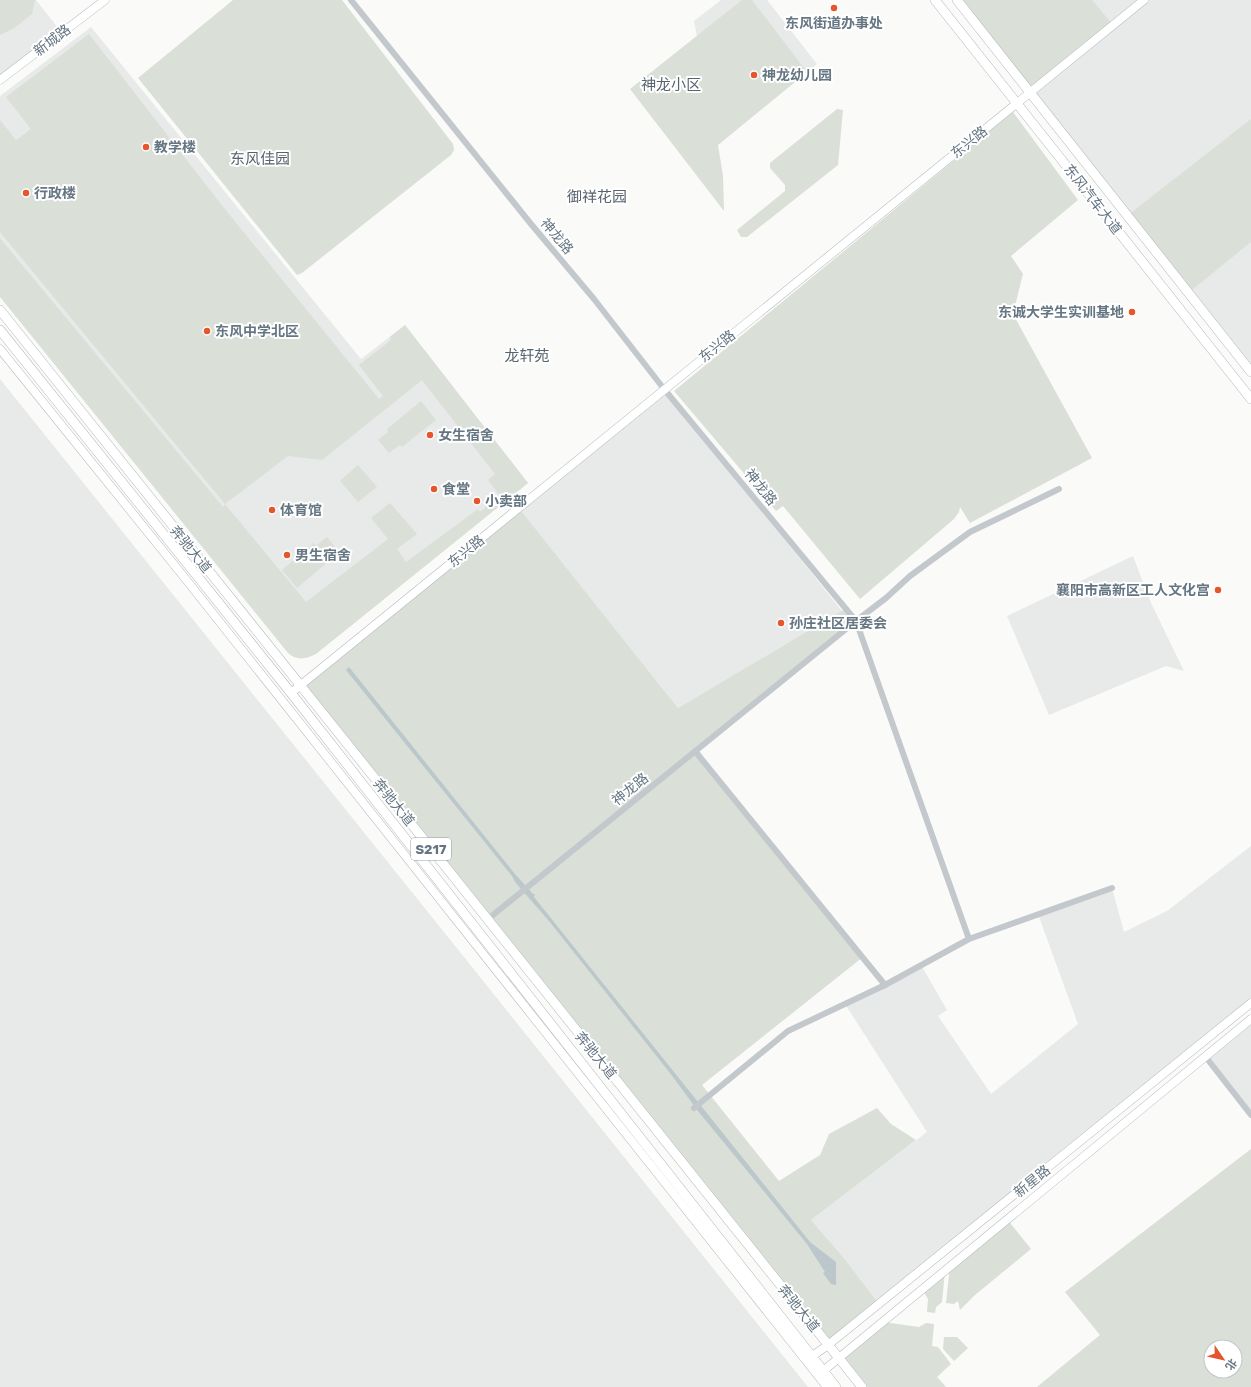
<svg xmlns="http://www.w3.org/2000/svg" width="1251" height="1387" viewBox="0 0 1251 1387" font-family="Rubik,'Noto Sans SC',sans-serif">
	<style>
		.built { fill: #e8e9e9 }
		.green { fill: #dadfd7; fill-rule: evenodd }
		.water { fill: #bbc7cb }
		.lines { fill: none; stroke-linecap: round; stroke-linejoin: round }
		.secondary-casing { stroke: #b3babf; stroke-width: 9 }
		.primary-casing { stroke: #b5babe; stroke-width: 10 }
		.street { stroke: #c3c8cc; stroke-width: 6 }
		.secondary { stroke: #fff; stroke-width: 8 }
		.primary { stroke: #fff; stroke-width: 9 }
		.poi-dot { fill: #e4572e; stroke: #fff; stroke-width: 1.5 }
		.labels { text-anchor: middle; stroke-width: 4; stroke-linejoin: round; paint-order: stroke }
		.shield { fill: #fff; stroke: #939fa8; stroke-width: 1 }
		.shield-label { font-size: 13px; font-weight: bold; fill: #657683 }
		.poi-label { font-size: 14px; font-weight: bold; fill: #657683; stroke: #fff; text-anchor: start }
		.street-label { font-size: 14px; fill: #657683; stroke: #fff }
		.neighbourhood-label { font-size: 15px; fill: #57646e; stroke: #fff }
	</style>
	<rect width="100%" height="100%" fill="#fafaf8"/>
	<g class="built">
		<path d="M0,0H36L62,33L0,80Z"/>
		<path d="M721,0H767L817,64L718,145L694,21Z"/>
		<path d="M957,0H1251V372Z"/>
		<path d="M91,27L361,359L405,325L528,483L332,641L0,238V96Z"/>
		<path d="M0,379L464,957L808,1387H0Z"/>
		<path d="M664,389L842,611L678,708L519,508Z"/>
		<path d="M1133,556L1151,603L1184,671L1166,666L1049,715L1007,616Z"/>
		<path d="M1251,846V1003L879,1304L844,1258L811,1220L927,1132L845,1004L921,965L947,1010L938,1016L991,1094L1078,1024L1038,914L1112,888L1124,932L1167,911Z"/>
		<path d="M1251,1019V1115L1205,1056Z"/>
	</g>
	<g class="green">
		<path d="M0,0H35L32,14L14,28L0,35Z"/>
		<path d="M233,0H342L453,144L454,150L451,155L302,273L297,275L138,78Z"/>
		<path d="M742,0H752L807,72L718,145L723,176L724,211L630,89Z"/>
		<path d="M957,0H1092L1113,25L1030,92Z"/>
		<path d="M89,34L220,203L379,399L383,396L359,365L391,340L390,337L405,325L528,483L316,654C306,659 297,661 288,653L0,297V238L223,507L225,504L0,232V120L16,140L31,129L6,97ZM422,380L495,474L488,480L500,496L480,512L478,509L406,562L397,549L417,534L390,503L371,518L388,539L306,602L225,504L288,456L322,460Z"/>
		<path d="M837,109L843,110L838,165L747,237H741L737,230L785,191V185L770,168V163Z"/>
		<path d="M1013,112L1078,200L1011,256L1023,274L1013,314L1092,458L970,523L960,507L959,512L954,519L860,599L783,506L776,511L674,391Z"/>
		<path d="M1251,119V242L1188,293L1127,216Z"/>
		<path d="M421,401L436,420L402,447L400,445L389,453L378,440L388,432L387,429Z"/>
		<path d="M358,465L377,487L358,502L340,481Z"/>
		<path d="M519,508L678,708L845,609L856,621L695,751L863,957L702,1085L779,1181L820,1155L829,1134L877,1108L891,1124L916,1140L811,1220L844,1258L879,1304L828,1345L301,685Z"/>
		<path d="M327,537L338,551L328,559L329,561L297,588L282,570L314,543L316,546Z"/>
		<path d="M1251,1149V1387H1037L1100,1335L1065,1292ZM1211,1347H1235V1371H1211Z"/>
		<path d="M1007,1219L1031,1249L975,1295L960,1310L958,1301L954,1304L946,1303L950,1266Z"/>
		<path d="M945,1270L942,1302L936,1307L935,1313L927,1312L928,1299L922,1289Z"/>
		<path d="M883,1322L919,1327L926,1323L934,1324L932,1346L938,1347L951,1364L937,1377L946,1387H862L839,1358Z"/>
		<path d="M944,1337H957L968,1348L954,1361L943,1349Z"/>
	</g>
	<path class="water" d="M349,667L515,874L533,894H535L534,897L810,1242L836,1262V1285L831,1284L823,1273L825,1272L807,1244L698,1111L670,1073L549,921L515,882L512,876L346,670Z"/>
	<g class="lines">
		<g class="secondary-casing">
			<g id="secondary">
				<path d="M0,80L105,0"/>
				<path d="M0,349L184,577L827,1387"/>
				<path d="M291,693L1144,0"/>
				<path d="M811,1357L828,1345L1251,1003"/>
				<path d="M823,1371L1251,1019"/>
			</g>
		</g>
		<g class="primary-casing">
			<g id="primary">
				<path d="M935,0L1251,399"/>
				<path d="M957,0L1251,372"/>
				<path d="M0,310L862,1387"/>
				<path d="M0,330L291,693L836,1387"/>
			</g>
		</g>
		<g class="street">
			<path d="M351,0L531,224L594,299L664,389L856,621L488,919"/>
			<path d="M969,939L856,621L886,598L910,576L970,532L1059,489"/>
			<path d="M885,985L969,939L1112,888"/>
			<path d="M1205,1056L1251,1115"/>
			<path d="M694,1108L788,1031L885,985L695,751"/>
		</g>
		<use href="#secondary" class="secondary"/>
		<use href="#primary" class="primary"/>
	</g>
	<g class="poi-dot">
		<circle cx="834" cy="8" r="4"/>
		<circle cx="754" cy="75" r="4"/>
		<circle cx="146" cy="147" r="4"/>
		<circle cx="26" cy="193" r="4"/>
		<circle cx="1132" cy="312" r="4"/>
		<circle cx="207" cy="331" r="4"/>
		<circle cx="430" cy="435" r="4"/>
		<circle cx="434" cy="489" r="4"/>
		<circle cx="477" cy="501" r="4"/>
		<circle cx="272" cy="510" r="4"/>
		<circle cx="287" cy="555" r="4"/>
		<circle cx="1218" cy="590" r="4"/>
		<circle cx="781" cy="623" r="4"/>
	</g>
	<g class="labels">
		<rect class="shield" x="411" y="838" width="40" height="22" rx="3"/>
		<g class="shield-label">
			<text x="431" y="854">S217</text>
		</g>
		<g class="poi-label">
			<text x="834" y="28" text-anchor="middle">东风街道办事处</text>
			<text x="762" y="80">神龙幼儿园</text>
			<text x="154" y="152">教学楼</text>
			<text x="34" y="198">行政楼</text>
			<text x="1124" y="317" text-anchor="end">东诚大学生实训基地</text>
			<text x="215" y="336">东风中学北区</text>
			<text x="438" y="440">女生宿舍</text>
			<text x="442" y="494">食堂</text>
			<text x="485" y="506">小卖部</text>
			<text x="280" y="515">体育馆</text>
			<text x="295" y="560">男生宿舍</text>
			<text x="1210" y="595" text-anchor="end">襄阳市高新区工人文化宫</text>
			<text x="789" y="628">孙庄社区居委会</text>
		</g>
		<g class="street-label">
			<text transform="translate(52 40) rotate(-37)" y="5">新城路</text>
			<text transform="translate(969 142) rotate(-39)" y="5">东兴路</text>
			<text transform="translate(1093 199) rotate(52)" y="5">东风汽车大道</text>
			<text transform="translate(557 236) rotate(50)" y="5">神龙路</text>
			<text transform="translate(717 346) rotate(-39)" y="5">东兴路</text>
			<text transform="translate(761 487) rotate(51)" y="5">神龙路</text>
			<text transform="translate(191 549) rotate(51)" y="5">奔驰大道</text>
			<text transform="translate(466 551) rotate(-39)" y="5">东兴路</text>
			<text transform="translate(630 789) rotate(-39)" y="5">神龙路</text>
			<text transform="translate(394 802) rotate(51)" y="5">奔驰大道</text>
			<text transform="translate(596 1055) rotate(51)" y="5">奔驰大道</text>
			<text transform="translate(1032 1181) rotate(-39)" y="5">新星路</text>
			<text transform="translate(799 1308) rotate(51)" y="5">奔驰大道</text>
		</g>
		<g class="neighbourhood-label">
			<text x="671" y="90">神龙小区</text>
			<text x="260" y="164">东风佳园</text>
			<text x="597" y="202">御祥花园</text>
			<text x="527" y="361">龙轩苑</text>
		</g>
	</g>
	<g transform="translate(1223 1359) rotate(124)"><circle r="19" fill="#ffffff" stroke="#c1c8cd"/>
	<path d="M0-3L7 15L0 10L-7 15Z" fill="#e4572e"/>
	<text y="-6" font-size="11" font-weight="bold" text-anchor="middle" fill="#657683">北</text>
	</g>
</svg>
